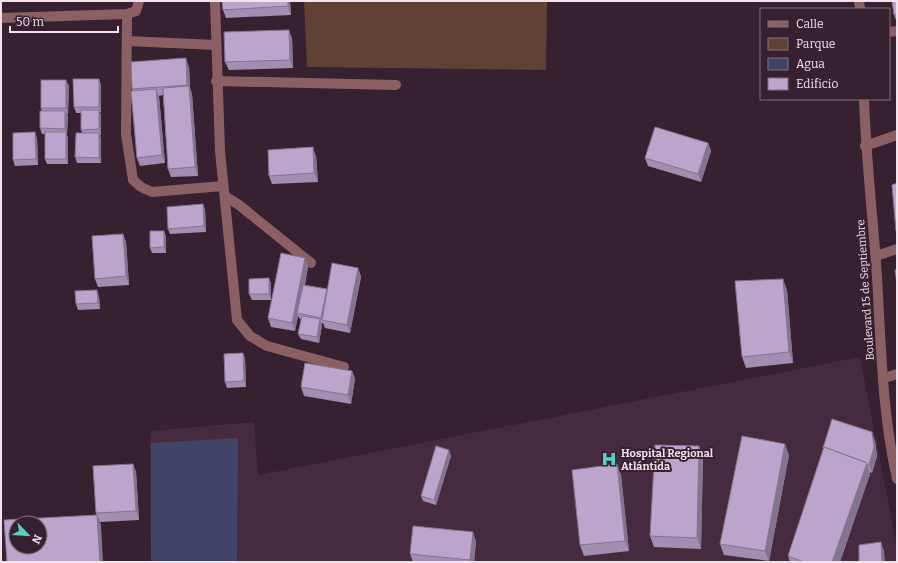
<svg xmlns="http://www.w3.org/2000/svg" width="898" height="563" viewBox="0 0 898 563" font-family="Bitter,serif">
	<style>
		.built { fill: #462a3d }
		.green { fill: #5f4136 }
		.water { fill: #3f4468 }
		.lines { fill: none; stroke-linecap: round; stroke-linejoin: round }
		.minor { stroke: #8a6065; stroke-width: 10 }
		.wall { fill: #a18eb0 }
		.shaded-wall { fill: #837490 }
		.building { fill: #bba5cd; stroke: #837490; fill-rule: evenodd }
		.labels { text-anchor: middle; stroke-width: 4; stroke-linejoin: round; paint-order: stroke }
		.street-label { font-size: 11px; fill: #f2e2ec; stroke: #372030 }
		.poi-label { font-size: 11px; font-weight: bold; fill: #f2e2ec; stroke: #372030; text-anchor: start }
	</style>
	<rect width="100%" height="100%" fill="#372030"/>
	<path class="built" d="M860,357L897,547V562H151L150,431L254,422L258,475Z"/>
	<path class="green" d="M304,1H547L546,70L307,67Z"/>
	<path class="water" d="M238,438L237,562H151V443Z"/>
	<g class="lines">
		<g class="minor">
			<path d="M215,1L220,151L237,320L250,336L267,346L344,367"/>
			<path d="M859,1L860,9"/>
			<path d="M127,14L126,134L133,180L141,187L152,192L223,186"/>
			<path d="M1,18L127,14L136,11L139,1"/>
			<path d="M889,32L897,31"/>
			<path d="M127,41L216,45"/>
			<path d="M216,81L396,85"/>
			<path d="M864,99C866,159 873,218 877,277C881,344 882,413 897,479"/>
			<path d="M865,146L897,135"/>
			<path d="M225,196L239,205L311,263"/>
			<path d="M876,256L897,249"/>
			<path d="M884,378L897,374"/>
		</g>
	</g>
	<g class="wall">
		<path d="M222,1H290L291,15L226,18L223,10Z"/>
		<path d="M897,1V20H896L894,15Z"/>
		<path d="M292,38L293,68L229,70L225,62Z"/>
		<path d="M189,67L190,88L192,94L198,176L171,177L168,169L163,95L159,96L165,163L140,166L137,158L133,91L132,89Z"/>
		<path d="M66,80L69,86L68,114H67L68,116L67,134H66L68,138V164H47L45,159V134H42L40,128L42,111L41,108Z"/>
		<path d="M101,85V112H100L101,116V135H100L101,139V163H77L75,157L82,133L81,130V113H76L74,107Z"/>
		<path d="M37,138L38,165L15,166L13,160Z"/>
		<path d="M708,143L711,151L701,182L648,166L645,158Z"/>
		<path d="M316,156L318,182L272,184L269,176Z"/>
		<path d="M203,204L205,210L206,232L170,234L168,229Z"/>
		<path d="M123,234L126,242L129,285L98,287L95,279Z"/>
		<path d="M166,236V253H152L150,248Z"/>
		<path d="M305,258L308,267L305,285L327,289V291L358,268L361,277L350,333L325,328L323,323H322V325L319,343L301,339L298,334L301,319H300L298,316L295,331L271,327L268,318Z"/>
		<path d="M269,278L271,284V300H252L249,294Z"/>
		<path d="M787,290L793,363L746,368L742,357Z"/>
		<path d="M99,296L100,309L78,310L76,304Z"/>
		<path d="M243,353L245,359L246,387L227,388L225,382Z"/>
		<path d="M352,371L355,379L351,404L304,396L301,387Z"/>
		<path d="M875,441L877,456L872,473L870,472V474L840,562H790L788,556L823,449V448Z"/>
		<path d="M699,446L703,457L701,549L654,547L650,536Z"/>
		<path d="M789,455L769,561L724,555L720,544Z"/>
		<path d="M451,456L436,505L423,501L421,496Z"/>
		<path d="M133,464L136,472L139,520L100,522L101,525L96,513Z"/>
		<path d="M617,464L621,475L629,551L584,556L580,545Z"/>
		<path d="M476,541L474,562H413L410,554Z"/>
	</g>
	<g class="shaded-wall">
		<path d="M288,1H290L291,15L288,6Z"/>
		<path d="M289,30L292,38L293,68L290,60Z"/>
		<path d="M186,58L189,67L190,88L192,94L198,176L195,167L190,92L187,85Z"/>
		<path d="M99,79L101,85V112L99,107Z"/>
		<path d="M66,80L69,86L68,114L66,108Z"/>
		<path d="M156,89L159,97L165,163L162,155Z"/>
		<path d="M99,110L101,116V135L99,129Z"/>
		<path d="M65,111L68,116L67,134L65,129Z"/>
		<path d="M35,132L37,138L38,165L36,159Z"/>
		<path d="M66,132L68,138V164L66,159Z"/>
		<path d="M99,133L101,139V163L99,158Z"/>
		<path d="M708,143L711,151L701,182L698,174Z"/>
		<path d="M313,147L316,156L318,182L314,173Z"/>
		<path d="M203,204L205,210L206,232L204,226Z"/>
		<path d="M164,231L166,236V253L164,247Z"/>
		<path d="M123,234L126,242L129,285L126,276Z"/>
		<path d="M305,258L308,267L299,313H297L298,316L295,331L292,323Z"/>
		<path d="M358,268L361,277L350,333L347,325Z"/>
		<path d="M269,278L271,284V300L269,294Z"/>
		<path d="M783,279L787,290L793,363L789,352Z"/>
		<path d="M327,289L329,295L322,320L321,318Z"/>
		<path d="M97,290L99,296L100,309L98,303Z"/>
		<path d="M320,319L322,325L319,343L317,337Z"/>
		<path d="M243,353L245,359L246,387L244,381Z"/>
		<path d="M352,371L355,379L351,404L348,395Z"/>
		<path d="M872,432L875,441L877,456L872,473L869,465Z"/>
		<path d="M785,444L789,455L769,561L765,551Z"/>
		<path d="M699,446L703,457L701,549L697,538Z"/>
		<path d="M449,450L451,456L436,505L434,500Z"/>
		<path d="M867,463L870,474L840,562H832Z"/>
		<path d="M133,464L136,472L139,520L136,511Z"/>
		<path d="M617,464L621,475L629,551L625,541Z"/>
		<path d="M97,515L101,525L103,562H100Z"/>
		<path d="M473,532L476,541L474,562H471L470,560Z"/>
		<path d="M881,542L884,551L885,562H882Z"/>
	</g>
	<g class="building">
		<path d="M222,1H288V6L223,10Z"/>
		<path d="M892,1H897V14L894,15Z"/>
		<path d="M289,30L290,60L225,62L224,32Z"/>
		<path d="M186,58L187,85L132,89L131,62Z"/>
		<path d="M73,79H99V107H74Z"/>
		<rect x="41" y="80" width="25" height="28"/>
		<path d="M189,86L195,167L168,169L163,88Z"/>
		<path d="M156,89L162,155L137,158L131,91Z"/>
		<path d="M81,110H99V129L81,130Z"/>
		<path d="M40,111H65V129L40,128Z"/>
		<path d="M655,127L708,143L698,174L645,158Z"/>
		<path d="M35,132L36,159L13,160V133Z"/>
		<rect x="45" y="132" width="21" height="27"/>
		<path d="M76,133H99V158L75,157Z"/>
		<path d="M313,147L314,173L269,176L268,150Z"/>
		<path d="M897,183V231H896L892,185Z"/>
		<path d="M203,204L204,226L168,229L167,207Z"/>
		<path d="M150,231H164V247L150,248Z"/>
		<path d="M123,234L126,276L95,279L92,236Z"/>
		<path d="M281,253L305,258L292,323L268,318Z"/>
		<path d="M332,263L358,268L347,325L322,320Z"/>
		<path d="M895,270H897V284Z"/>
		<path d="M269,278V294H249V279Z"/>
		<path d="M783,279L789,352L742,357L735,281Z"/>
		<path d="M303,285L327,289L321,318L297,313Z"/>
		<path d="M97,290L98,303L76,304L75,291Z"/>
		<path d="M302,316L320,319L317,337L298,334Z"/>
		<path d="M243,353L244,381L225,382L224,354Z"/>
		<path d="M305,363L352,371L348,395L301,387Z"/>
		<path d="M832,419L872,432L874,447L869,465L867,464V463L824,447V448H823Z"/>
		<path d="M742,436L785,444L765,551L720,544Z"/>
		<path d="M655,445L699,446L697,538L650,536Z"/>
		<path d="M436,446L449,450L434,500L421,496Z"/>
		<path d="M824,447L867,463L832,562H804L788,556Z"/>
		<path d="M133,464L136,511L96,513L93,466Z"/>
		<path d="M617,464L625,541L580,545L572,470Z"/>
		<path d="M97,515L100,562H7L4,520ZM16,523H40V547H16Z"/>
		<path d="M413,526L473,532L470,560L410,554Z"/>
		<path d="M881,542L882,562H859V545Z"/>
	</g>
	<defs>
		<g id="hospital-bare" transform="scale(1.2)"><path d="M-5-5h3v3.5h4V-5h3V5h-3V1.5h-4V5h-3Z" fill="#58cec0" stroke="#372030" stroke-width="2.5" paint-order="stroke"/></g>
	</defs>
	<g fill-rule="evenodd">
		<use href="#hospital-bare" x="609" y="459"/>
	</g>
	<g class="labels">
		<g class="street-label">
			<text transform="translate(865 290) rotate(-94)" y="4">Boulevard 15 de Septiembre</text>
		</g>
		<g class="poi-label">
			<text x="621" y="457">Hospital Regional<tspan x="621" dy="13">Atlántida</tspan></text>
		</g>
	</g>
	<rect width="898" height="563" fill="none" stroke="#f2e2ec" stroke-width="4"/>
	<rect x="760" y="8" width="130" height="92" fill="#372030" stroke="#826e7b"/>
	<rect x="768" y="21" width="20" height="6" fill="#8a6065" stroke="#826e7b"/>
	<text x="796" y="28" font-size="12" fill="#f2e2ec">Calle</text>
	<rect x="768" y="38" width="20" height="12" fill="#5f4136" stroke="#826e7b"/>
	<text x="796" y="48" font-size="12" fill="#f2e2ec">Parque</text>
	<rect x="768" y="58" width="20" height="12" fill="#3f4468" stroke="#826e7b"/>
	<text x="796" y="68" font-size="12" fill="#f2e2ec">Agua</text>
	<rect x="768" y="78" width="20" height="12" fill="#bba5cd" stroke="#826e7b"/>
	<text x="796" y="88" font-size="12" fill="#f2e2ec">Edificio</text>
	<g transform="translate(28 535) rotate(115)"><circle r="19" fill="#372030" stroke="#826e7b"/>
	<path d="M0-3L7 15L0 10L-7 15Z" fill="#58cec0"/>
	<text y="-6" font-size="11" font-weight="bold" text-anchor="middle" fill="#f2e2ec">N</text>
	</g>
	<path d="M10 26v6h108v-6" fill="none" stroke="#f2e2ec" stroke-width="2"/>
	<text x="16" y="26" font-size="12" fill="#f2e2ec" stroke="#372030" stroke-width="3" paint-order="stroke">50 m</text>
</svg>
